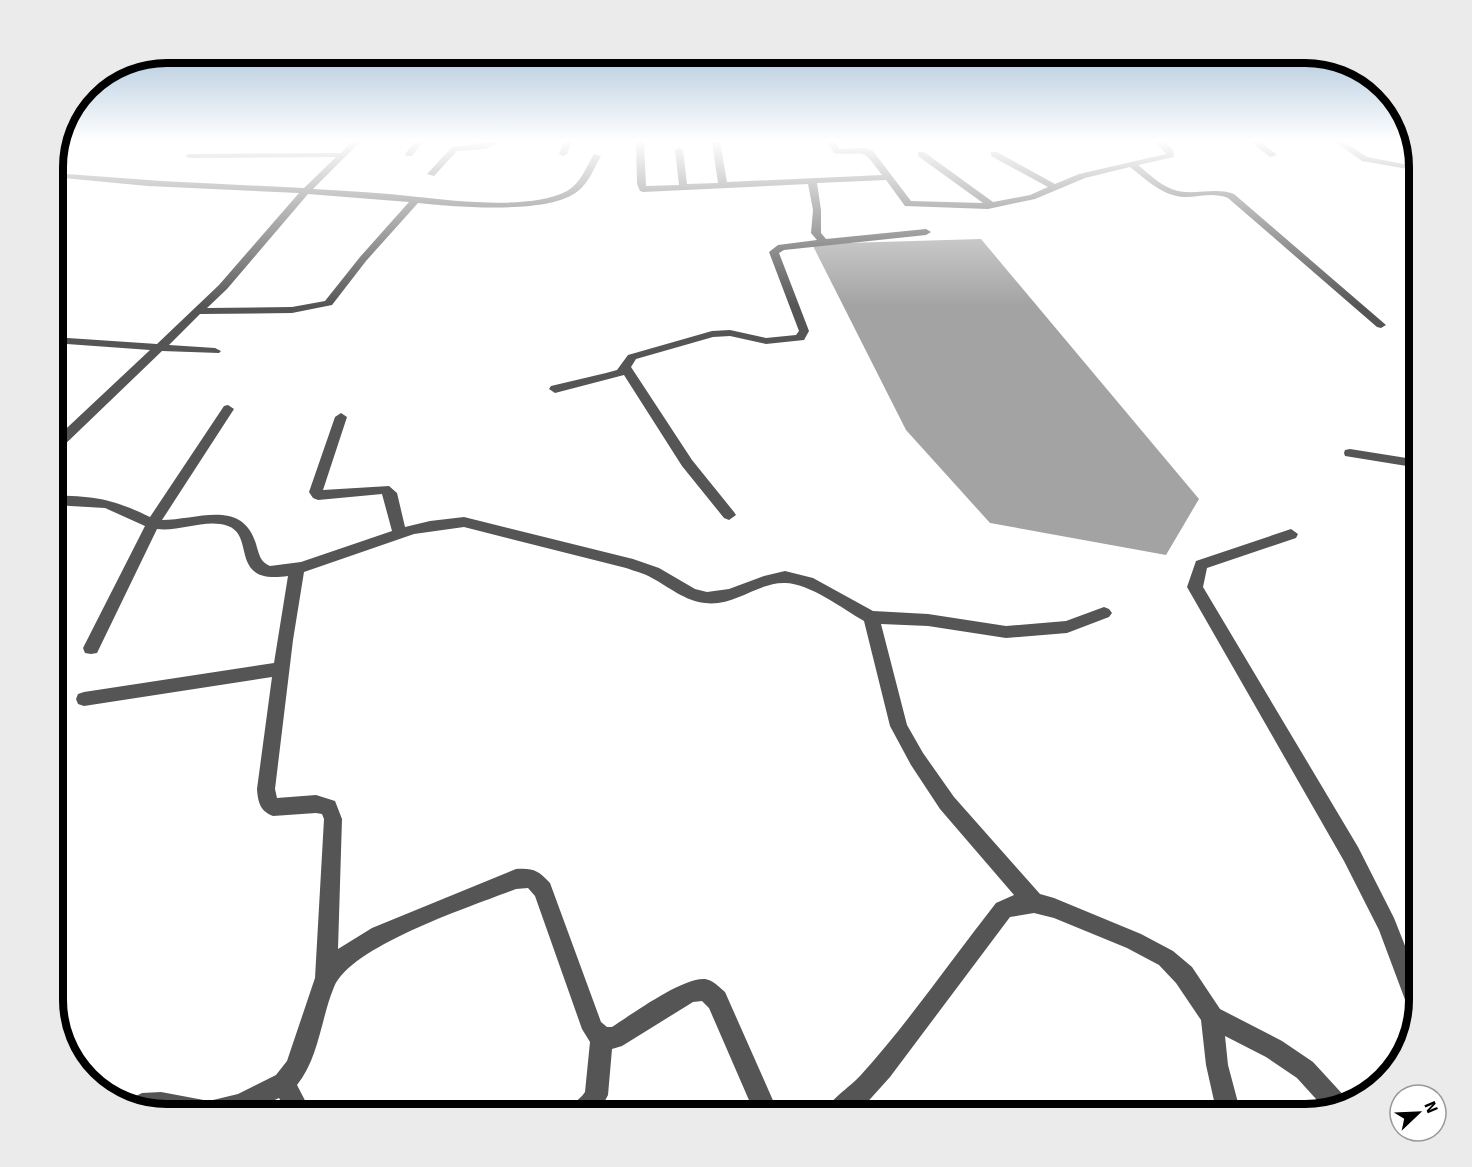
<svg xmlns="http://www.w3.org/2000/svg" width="1472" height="1167" viewBox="0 0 1472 1167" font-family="Signika,sans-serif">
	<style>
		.water { fill: #a3a3a3 }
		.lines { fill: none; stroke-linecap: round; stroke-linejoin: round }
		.minor { fill: #555; fill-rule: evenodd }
		.rim { fill: none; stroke: #000; stroke-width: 8 }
	</style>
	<rect width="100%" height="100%" fill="#fff"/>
	<path class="water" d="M981,239L1199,499L1166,555L990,523L906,430L812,244Z"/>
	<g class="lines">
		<g class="minor">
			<path d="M351,142H360L313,189C348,191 384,193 418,197C457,201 531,210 567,191C581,183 586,167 594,154L601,156C594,168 589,182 578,191C550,215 454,207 418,203L366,261L332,305L292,313L200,314L169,345L215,348L221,351L219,353L162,351L58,451L53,452V441L150,350L53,343V337L157,344L219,285L299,193L148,186L53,177V173L162,181L304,188L336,157L189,158L185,156L189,154L341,153ZM308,194L409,202L360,257L325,301L292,307L207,308L227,289Z"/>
			<path d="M415,142H423L412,156H406L405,154Z"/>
			<path d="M489,142H500L486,149L457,151L434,176L427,174L452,147Z"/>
			<path d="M564,142H572L567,154L563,156L559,154Z"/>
			<path d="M636,142H644L646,186L679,185L675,150L679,148L683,150L687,184L718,183L712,142H720L727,182L882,175C859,144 867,157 834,153L827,142H835L839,149L864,148L873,151L911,201L983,203L918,156V152H924L993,202L1030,195L1048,187L991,156V152H997L1055,184L1079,174L1166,154L1156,142H1165L1173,150L1174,157L1138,165C1150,175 1162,187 1178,191C1197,195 1215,187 1234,194L1386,325L1381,328L1377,327L1228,198C1213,192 1200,197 1185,197C1162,196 1147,180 1130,167L1085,178L1035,199L988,209L905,206L886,180L817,183L821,210V233L826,239L926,229L931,232L926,235L784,250L779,253L809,331L804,340L766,344L730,336L713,337L636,359L631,367L692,460L734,512L736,515L729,520L724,518L682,466L624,375L555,393L549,389L551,386L606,373L617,370L628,355L712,331L730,330L766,338L796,335L799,331L769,252L778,245L817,240L811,233L813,210L808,184L643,192L640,191L637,184Z"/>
			<path d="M1251,142H1261L1277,155L1270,157Z"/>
			<path d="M1335,142H1345L1367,157L1419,167V171L1362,161Z"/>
			<path d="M228,405L234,409L162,520C197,520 242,498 256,544C259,554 260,562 270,566L301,562L392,531L382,494L318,500L313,498L309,492L335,417L341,413L347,417L323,490L389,486L397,493L405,527L430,521L464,517L633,559L659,568L695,589L707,592L729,589L764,576L785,571L813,578L873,611L928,614L1006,626L1066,621L1104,607L1109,609L1112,613L1109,617L1067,633L1006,638L928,626L881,624L907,725L923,753L954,797L1040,894L1054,898L1141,934L1173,951L1192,967L1220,1009L1282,1041L1313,1062L1347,1099L1350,1104L1326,1110L1297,1078L1266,1057L1225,1036L1228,1065L1241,1114H1217L1206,1065L1201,1020L1176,983L1159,965L1127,948L1054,918L1034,913L1010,917L890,1077L863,1107L854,1114H823C828,1101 850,1087 860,1076C909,1022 951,960 996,903L1014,895L940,809L911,765L890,726L864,621C843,609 809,583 785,583C758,582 734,607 705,603C685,601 669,587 652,578C644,573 634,571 626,568L464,527L414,534L304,572L293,640L275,789L277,798L316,795L335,801L342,819L338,949L372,928L516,869C533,868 538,870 550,883L601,1022L607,1027H612C632,1014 683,977 705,979C713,980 719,987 725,992L779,1114H755L709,1008L702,1001L693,1002L622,1046L612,1049L608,1095L598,1114H565C569,1103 579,1102 585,1092L590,1042L582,1029L535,896L528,888L516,889C473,906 352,945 334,987C321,1018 319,1058 297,1085L312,1114H288L279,1098L246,1114H167L132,1101L134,1097L142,1093L161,1092L209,1101L238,1094L276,1075L287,1061L315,978L324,819L322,814L316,813L273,816C260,811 258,802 257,789L272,677L84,706L78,704L76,699L78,694L84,692L274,663L288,576C228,585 256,536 228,526C206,518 180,532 157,529L97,653L91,654L85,653L83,648L145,526L105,508L53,505V495C96,497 111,498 150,517L224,406Z"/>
			<path d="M1350,449L1419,460V468L1345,456L1344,453L1345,450Z"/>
			<path d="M1291,529L1298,534L1296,538L1207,568L1203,587L1358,847L1394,918L1419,981V1000L1414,1014L1410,1013L1379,930L1344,861L1187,587L1196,561Z"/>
		</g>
	</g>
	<linearGradient id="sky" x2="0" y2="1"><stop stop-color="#8cadcc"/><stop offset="0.46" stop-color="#fff"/><stop offset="1" stop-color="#fff" stop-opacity="0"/></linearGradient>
	<rect width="1472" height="306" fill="url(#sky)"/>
	<path d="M0 0H1472V1167H0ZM167 63H1305A104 104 0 0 1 1409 167V1000A104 104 0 0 1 1305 1104H167A104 104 0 0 1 63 1000V167A104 104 0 0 1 167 63Z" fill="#ebebeb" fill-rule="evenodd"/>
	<path class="rim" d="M167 63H1305A104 104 0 0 1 1409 167V1000A104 104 0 0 1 1305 1104H167A104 104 0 0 1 63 1000V167A104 104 0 0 1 167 63Z"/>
	<g transform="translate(1418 1113) rotate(67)"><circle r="28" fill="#ffffff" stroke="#999999" stroke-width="1.5"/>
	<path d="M0-4.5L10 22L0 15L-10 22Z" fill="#000000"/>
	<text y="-9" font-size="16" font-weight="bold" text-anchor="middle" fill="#000000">N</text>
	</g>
</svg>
